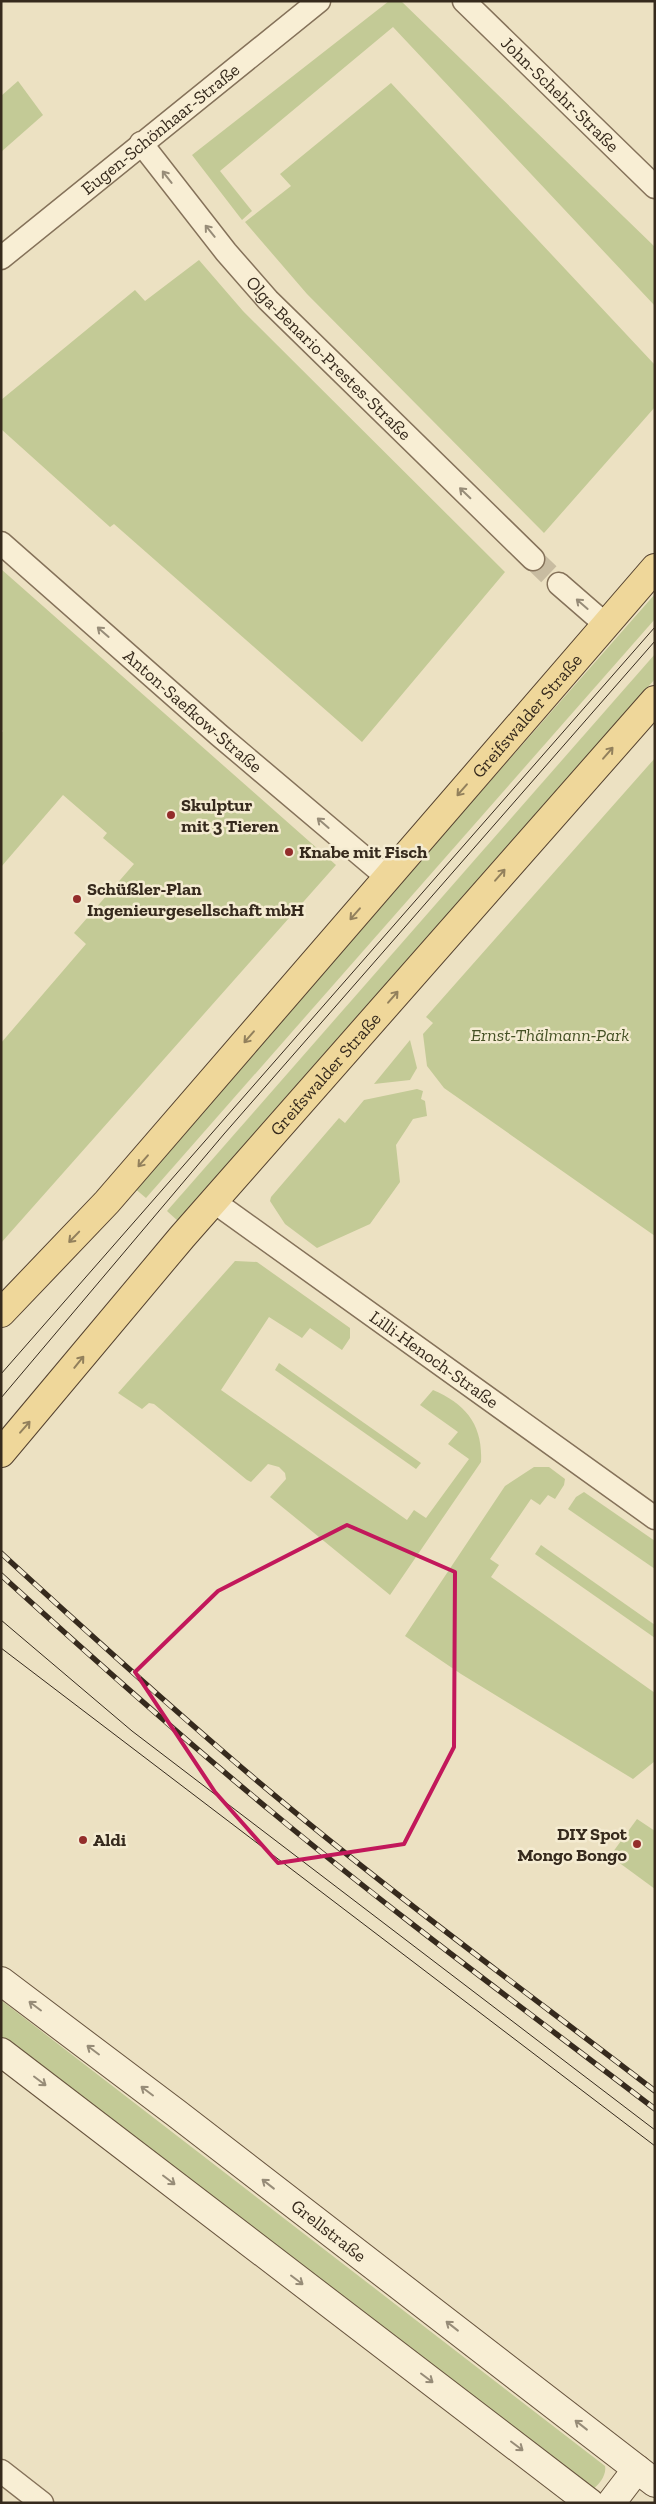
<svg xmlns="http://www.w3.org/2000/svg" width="656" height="2504" viewBox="0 0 656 2504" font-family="'Zilla Slab',serif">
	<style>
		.green { fill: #c3ca96 }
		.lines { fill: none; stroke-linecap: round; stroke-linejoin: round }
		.street-tunnel { stroke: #c8bca1; stroke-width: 22; stroke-dasharray: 22 11; stroke-linecap: butt }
		.street-casing { stroke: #85725a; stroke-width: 25 }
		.secondary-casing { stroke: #67533d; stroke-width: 30 }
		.primary-casing { stroke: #53402e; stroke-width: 30 }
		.street { stroke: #f8eed4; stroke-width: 22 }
		.secondary { stroke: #f8eed4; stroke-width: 28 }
		.primary { stroke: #efd79a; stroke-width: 28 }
		.tram { stroke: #362a1d; stroke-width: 1 }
		.rail-casing { stroke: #362a1d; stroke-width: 5.5 }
		.rail { stroke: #f4ebd1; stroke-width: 4; stroke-dasharray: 11; stroke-linecap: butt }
		.oneway { stroke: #978c78 }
		.oneway2 { stroke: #92805c }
		.marked { fill: none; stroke: #c2185b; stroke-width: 4; stroke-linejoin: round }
		.poi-dot { fill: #932d2b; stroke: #f4ebd1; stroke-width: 2 }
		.labels { text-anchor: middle; stroke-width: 5; stroke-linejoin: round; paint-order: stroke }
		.street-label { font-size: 18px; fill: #362a1d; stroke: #f4ebd1 }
		.poi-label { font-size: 18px; font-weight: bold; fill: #362a1d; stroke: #f4ebd1; text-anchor: start }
		.park-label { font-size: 18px; font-style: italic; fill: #455125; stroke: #f4ebd1 }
	</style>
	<rect width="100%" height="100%" fill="#ece1c2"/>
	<g class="green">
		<path d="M389,1H401L655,247V306L393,27L220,171L252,211L242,220L192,155Z"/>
		<path d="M18,81L43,115L1,152V96Z"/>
		<path d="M391,83L655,365V407L544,533L307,294L245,222L291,186L280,174Z"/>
		<path d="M199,260L243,311L505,572L362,742L114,524L110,527L1,429V400L135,290L145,301Z"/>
		<path d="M1,569L336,865L1,1243V1043L86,944L74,933L134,864L103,838L107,833L63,795L1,867V733L3,731L1,729Z"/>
		<path d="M655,594V619L146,1198L133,1187Z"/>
		<path d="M655,654V679L179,1222L167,1211Z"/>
		<path d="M655,758V1236L444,1088L427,1066L423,1034L433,1023L426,1017Z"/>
		<path d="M410,1040L417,1068L410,1080L374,1084Z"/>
		<path d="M417,1089L423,1091L421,1099L425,1101L427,1116L413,1119L396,1145L400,1182L370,1224L317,1248L285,1224L270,1201L271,1197L339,1118L345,1123L364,1100Z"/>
		<path d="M235,1261L257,1262L350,1328V1338L342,1350L310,1328L302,1338L269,1317L221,1390L407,1520L414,1510L426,1518L469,1459L448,1444L458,1432L420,1405L433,1390C466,1404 483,1425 481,1462L390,1595L270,1497L286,1479L285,1473L279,1467L268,1464L251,1482L247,1480L154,1404L149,1403L142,1409L118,1393Z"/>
		<path d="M279,1363L421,1463L416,1469L275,1370Z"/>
		<path d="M534,1467H549L565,1479L564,1485L555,1499L548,1495L540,1505L531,1499L490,1559L499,1565L491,1577L655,1693V1761L633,1779L461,1674L405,1636L505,1486Z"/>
		<path d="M584,1492L655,1541V1569L568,1509L576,1497Z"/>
		<path d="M541,1545L655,1625V1638L535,1554Z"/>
		<path d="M637,1819L655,1831V1889L610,1856Z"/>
		<path d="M1,2000L605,2466C607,2474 599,2486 591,2490L1,2037Z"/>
	</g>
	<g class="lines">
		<path class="street-tunnel" d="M533,559L559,584"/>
		<g class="street-casing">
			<g id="street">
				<path id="s1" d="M464,1L655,187"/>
				<path id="s2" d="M141,143L226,252L268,300L533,559"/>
				<path id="s3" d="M1,258L319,1"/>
				<path id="s4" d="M1,543L219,735L387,877"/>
				<path d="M559,584L605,624"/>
				<path id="s5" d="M213,1201L655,1518"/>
				<path d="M1,2471L42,2503"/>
			</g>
		</g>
		<g class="secondary-casing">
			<g id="secondary">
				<path id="s6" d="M1,1981L176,2113L655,2483"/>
				<path d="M1,2052L590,2503"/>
				<path d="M611,2503L637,2469"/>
			</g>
		</g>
		<g class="primary-casing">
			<g id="primary">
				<path id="s7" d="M1,1313L107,1202L655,568"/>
				<path id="s8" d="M1,1453L182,1237L655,700"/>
			</g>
		</g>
		<use href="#street" class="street"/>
		<use href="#secondary" class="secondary"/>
		<use href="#primary" class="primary"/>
		<g class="tram">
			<path d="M1,1374L655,627"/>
			<path d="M1,1398L224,1134L655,641"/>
			<path d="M1,1620L132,1731L655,2130"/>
			<path d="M1,1648L655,2146"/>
		</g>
		<g class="rail-casing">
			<g id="rail">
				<path d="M1,1553C85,1630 169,1706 255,1779C384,1888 521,1988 655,2091"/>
				<path d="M1,1575C90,1656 180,1736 272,1812C396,1915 527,2011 655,2109"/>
			</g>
		</g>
		<use href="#rail" class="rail"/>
	</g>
	<defs><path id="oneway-shaft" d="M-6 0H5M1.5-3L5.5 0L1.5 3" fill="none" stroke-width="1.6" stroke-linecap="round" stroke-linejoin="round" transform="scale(1.25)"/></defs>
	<g class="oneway">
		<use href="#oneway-shaft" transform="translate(167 177) rotate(-128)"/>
		<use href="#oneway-shaft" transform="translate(210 231) rotate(-129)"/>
		<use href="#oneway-shaft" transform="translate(465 493) rotate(-136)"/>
		<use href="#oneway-shaft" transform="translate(582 604) rotate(-139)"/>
		<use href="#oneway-shaft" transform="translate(103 632) rotate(-139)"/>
		<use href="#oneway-shaft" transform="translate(323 823) rotate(-139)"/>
		<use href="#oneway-shaft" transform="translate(35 2006) rotate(-143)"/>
		<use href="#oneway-shaft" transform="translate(93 2050) rotate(-143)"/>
		<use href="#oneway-shaft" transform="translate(40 2081) rotate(37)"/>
		<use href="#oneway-shaft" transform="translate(147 2091) rotate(-143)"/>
		<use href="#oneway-shaft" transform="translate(169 2180) rotate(37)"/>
		<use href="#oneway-shaft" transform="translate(268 2184) rotate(-142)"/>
		<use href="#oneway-shaft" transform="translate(297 2280) rotate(37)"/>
		<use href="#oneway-shaft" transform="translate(452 2326) rotate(-142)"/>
		<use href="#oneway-shaft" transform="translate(427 2378) rotate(37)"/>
		<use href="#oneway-shaft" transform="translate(581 2425) rotate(-142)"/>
		<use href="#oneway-shaft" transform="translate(517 2446) rotate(37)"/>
	</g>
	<g class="oneway2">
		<use href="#oneway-shaft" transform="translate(608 753) rotate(-49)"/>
		<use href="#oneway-shaft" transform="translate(462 790) rotate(131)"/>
		<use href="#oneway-shaft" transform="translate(500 875) rotate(-49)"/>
		<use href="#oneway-shaft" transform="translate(355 914) rotate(131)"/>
		<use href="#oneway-shaft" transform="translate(393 997) rotate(-49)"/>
		<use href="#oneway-shaft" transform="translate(249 1037) rotate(131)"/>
		<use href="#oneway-shaft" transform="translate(143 1161) rotate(131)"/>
		<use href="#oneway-shaft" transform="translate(74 1237) rotate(134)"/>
		<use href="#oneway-shaft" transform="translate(79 1362) rotate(-51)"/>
		<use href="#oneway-shaft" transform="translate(25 1427) rotate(-49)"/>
	</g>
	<path class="marked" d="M347,1525L455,1572L454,1747L404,1844L278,1863L215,1792L135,1672L218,1591Z"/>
	<g class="poi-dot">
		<circle cx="171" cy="815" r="5"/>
		<circle cx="289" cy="852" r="5"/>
		<circle cx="77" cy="899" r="5"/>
		<circle cx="83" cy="1840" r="5"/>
		<circle cx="637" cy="1844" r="5"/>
	</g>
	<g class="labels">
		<g class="street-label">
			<text dy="6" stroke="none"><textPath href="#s1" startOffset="134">John-Schehr-Straße</textPath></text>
			<text dy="6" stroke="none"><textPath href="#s3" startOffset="205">Eugen-Schönhaar-Straße</textPath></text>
			<text dy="6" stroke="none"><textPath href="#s2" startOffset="286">Olga-Benario-Prestes-Straße</textPath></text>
			<text dy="6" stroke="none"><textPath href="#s4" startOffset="255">Anton-Saefkow-Straße</textPath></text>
			<text dy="6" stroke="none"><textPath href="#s7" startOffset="796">Greifswalder Straße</textPath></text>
			<text dy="6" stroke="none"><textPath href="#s8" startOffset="499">Greifswalder Straße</textPath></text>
			<text dy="6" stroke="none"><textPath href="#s5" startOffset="272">Lilli-Henoch-Straße</textPath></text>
			<text dy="6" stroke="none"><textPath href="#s6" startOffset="412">Grellstraße</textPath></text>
		</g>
		<g class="poi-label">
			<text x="181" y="811">Skulptur<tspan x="181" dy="21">mit 3 Tieren</tspan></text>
			<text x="299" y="858">Knabe mit Fisch</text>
			<text x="87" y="895">Schüßler-Plan<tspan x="87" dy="21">Ingenieurgesellschaft mbH</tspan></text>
			<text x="627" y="1840" text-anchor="end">DIY Spot<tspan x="627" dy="21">Mongo Bongo</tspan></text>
			<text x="93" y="1846">Aldi</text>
		</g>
		<g class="park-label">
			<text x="550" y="1041">Ernst-Thälmann-Park</text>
		</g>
	</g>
	<rect width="656" height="2504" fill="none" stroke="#362a1d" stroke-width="5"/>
</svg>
